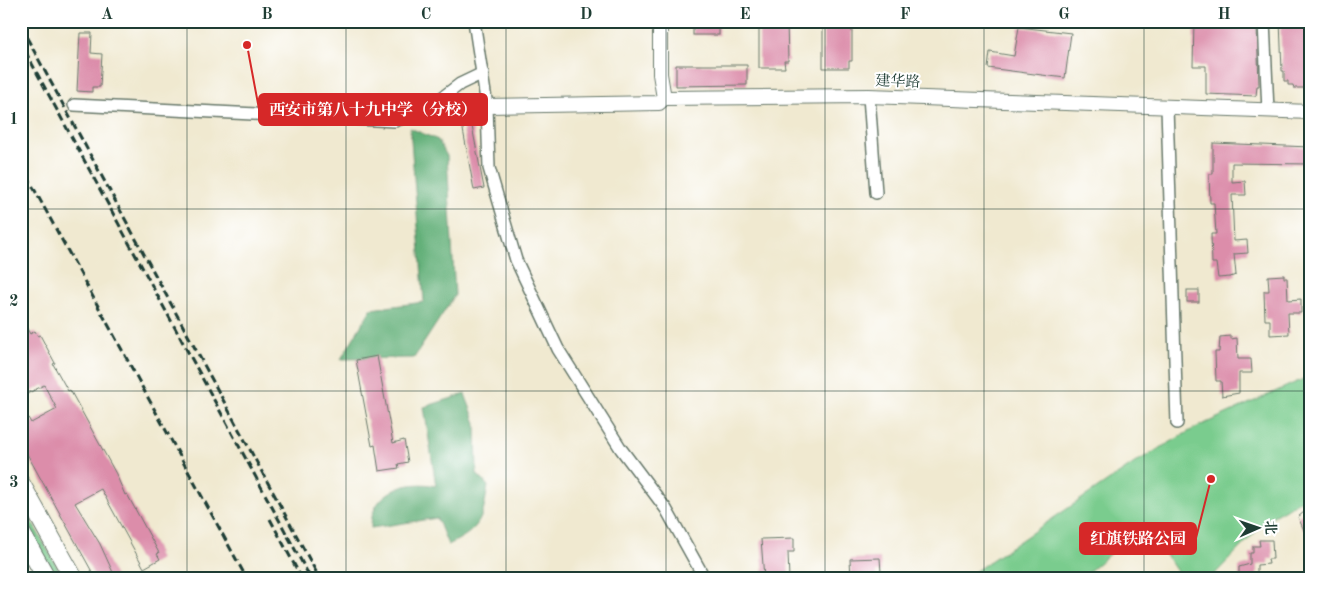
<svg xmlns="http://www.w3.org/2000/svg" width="1331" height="600" viewBox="0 0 1331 600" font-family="'Old Standard TT','Noto Serif SC',serif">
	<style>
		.green { fill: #7acc8e; stroke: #4c8461 }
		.forest { fill: #63b079; stroke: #417656 }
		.building { fill: #dc8daa }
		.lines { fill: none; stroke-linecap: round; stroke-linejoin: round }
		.minor-casing { stroke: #68796b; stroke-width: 14 }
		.tertiary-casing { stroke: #68796b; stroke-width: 16 }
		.primary-casing { stroke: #68796b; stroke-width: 20 }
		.minor { stroke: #fff; stroke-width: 11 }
		.tertiary { stroke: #fff; stroke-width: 14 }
		.primary { stroke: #fff; stroke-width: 18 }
		.rail { stroke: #1f3d34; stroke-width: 3; stroke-dasharray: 8 4; stroke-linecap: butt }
		.grid { fill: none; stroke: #1f3d34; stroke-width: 1; stroke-opacity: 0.55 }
		.labels { text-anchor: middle; stroke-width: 4; stroke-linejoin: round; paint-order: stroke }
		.street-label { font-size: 15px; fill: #1f3d34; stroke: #fff }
		.leader { fill: none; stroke: #d62828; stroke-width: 2 }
		.callout-dot { fill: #d62828; stroke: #fff; stroke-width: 2 }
		.callout { fill: #d62828; stroke: #d62828; stroke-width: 2 }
		.callout-label { font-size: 16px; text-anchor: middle; font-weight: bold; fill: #fff }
		.neatline { fill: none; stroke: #1f3d34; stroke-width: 2 }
		.grid-label { font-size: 16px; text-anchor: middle; font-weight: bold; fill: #1f3d34 }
	</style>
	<rect width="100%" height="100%" fill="#fff"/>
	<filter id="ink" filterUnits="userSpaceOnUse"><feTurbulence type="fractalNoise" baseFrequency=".02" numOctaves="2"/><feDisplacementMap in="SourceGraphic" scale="10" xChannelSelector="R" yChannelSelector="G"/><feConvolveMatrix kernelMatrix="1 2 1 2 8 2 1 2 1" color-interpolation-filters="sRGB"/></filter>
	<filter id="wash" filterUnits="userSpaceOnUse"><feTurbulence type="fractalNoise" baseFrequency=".0096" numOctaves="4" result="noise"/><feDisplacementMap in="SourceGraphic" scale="20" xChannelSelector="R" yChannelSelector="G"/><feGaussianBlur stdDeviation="1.12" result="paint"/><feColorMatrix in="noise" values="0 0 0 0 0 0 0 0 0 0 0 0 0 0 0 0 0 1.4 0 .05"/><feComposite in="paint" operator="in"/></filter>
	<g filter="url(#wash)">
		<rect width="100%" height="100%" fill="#f0e9d0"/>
		<g class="green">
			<path d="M1310,376V495L1268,519L1210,579H1182L1145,524L1080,579H968L974,572L1136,462L1195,428Z"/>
			<path d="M21,503L64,579H56L21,517Z"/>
		</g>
		<g class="forest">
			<path d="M410,128L438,140L447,156L455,295L414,358L341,359L371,309L424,302Z"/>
			<path d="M465,394L476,423L477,474L488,486C482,521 481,529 448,545L437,518L371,528C370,492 407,479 436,486L424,407Z"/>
		</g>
		<g id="blocks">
			<g class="building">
				<rect x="693" y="21" width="26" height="14"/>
				<path d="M759,21H787L788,61H784L785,68H759Z"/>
				<path d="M823,21H852V61H849V68H823Z"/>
				<path d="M1194,21H1253V28H1257L1259,86H1257L1256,96L1206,94V66H1193Z"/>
				<path d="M1280,21H1306L1310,88H1294L1293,85H1288V81H1284V71H1282Z"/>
				<path d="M1019,27L1071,33L1065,78L988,68L990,52L1014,56Z"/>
				<path d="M80,33H92L91,53L102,54L100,87H92V92L77,91Z"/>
				<path d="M676,65H747V85L676,86Z"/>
				<path d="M469,111L484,188L474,190L460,113Z"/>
				<path d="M1213,143L1310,147V164L1232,163V182L1245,181L1246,195H1232L1234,241L1247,240L1248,253L1234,254L1236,275L1230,277L1218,278L1216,263H1212L1211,234H1216L1214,203H1210L1209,174H1213Z"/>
				<path d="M1284,275V278H1287L1288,300L1301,299V313H1288L1289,334L1270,335V320H1265L1264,291H1269L1268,276Z"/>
				<rect x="1187" y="290" width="12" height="12"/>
				<path d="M21,318L30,334L35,331L38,336L40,335L55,363L53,364L68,391L70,390L116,474L125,495L127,494L159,553L157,554L160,559L144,568L101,489L75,503L100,544L116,579H96L21,443V405L31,423L57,409L44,385L27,394L21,384Z"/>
				<path d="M1231,336V339L1237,338L1238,359H1251L1252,373H1239V393L1222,396L1221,381H1216L1215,352H1219L1220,337Z"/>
				<path d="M377,356L393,443L404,440L408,462L398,464L399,468L379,471L375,445L372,446L356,360Z"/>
				<path d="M1310,507V538L1307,537L1298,517Z"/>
				<path d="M794,538V552H788L789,579L764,578L761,539Z"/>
				<path d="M1259,540H1272L1273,559H1268L1269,564L1257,565V579H1239V567L1250,564V553H1253V546H1260Z"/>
				<path d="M880,558L881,572H876V579H851L850,559Z"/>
			</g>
		</g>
	</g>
	<g filter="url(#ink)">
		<use href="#blocks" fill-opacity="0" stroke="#68796b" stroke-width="1"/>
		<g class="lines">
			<g class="minor-casing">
				<g id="minor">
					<path d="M474,21L487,106L489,168L516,260L558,349L621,449L666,509L705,579"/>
					<path d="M1264,21L1268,111"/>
					<path d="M869,96L876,193"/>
					<path d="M74,105L395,121L427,109L460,84L483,73"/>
					<path d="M1167,107L1177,423"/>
				</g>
			</g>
			<g class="tertiary-casing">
				<g id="tertiary">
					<path d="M660,21V74L664,98"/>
					<path d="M487,106L659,103L664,98L869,96L1310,112"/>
				</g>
			</g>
			<g class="primary-casing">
				<g id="primary">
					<path d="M21,484L74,579"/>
					<path d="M21,533L47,579"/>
				</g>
			</g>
			<use href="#minor" class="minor"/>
			<use href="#tertiary" class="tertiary"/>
			<use href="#primary" class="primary"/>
			<g class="rail">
				<path d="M21,27L320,579"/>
				<path d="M25,51L311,579"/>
				<path d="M21,165L247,579"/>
				<path d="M270,519L302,579"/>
			</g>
		</g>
	</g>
	<path class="grid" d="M187,21V579M346,21V579M506,21V579M666,21V579M825,21V579M984,21V579M1144,21V579M21,209H1310M21,391H1310"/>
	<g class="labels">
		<g class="street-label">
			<text transform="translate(898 81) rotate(2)" y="5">建华路</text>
		</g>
	</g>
	<path class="leader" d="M247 45L259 109M1211 479L1196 538"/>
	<g class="callout-dot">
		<circle cx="247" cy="45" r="5"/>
		<circle cx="1211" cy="479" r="5"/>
	</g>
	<g class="callout">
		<rect x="259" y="94" width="228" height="31" rx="5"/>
		<rect x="1080" y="523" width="116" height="31" rx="5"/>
	</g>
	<g class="callout-label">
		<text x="373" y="115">西安市第八十九中学（分校）</text>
		<text x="1138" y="544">红旗铁路公园</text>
	</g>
	<rect width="1331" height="600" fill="none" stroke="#fff" stroke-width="55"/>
	<g transform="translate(1258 528) rotate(88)" stroke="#ffffff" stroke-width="4" paint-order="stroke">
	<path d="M0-4L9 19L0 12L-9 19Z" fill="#1f3d34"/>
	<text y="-8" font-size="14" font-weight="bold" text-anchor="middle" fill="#1f3d34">北</text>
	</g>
	<rect x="28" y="28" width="1276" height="544" class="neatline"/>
	<g class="grid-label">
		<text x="107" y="19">A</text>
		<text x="267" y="19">B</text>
		<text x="426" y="19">C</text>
		<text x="586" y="19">D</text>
		<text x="745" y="19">E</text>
		<text x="905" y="19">F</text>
		<text x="1064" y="19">G</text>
		<text x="1224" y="19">H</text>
		<text x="14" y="124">1</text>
		<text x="14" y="306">2</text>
		<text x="14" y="487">3</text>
	</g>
</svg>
